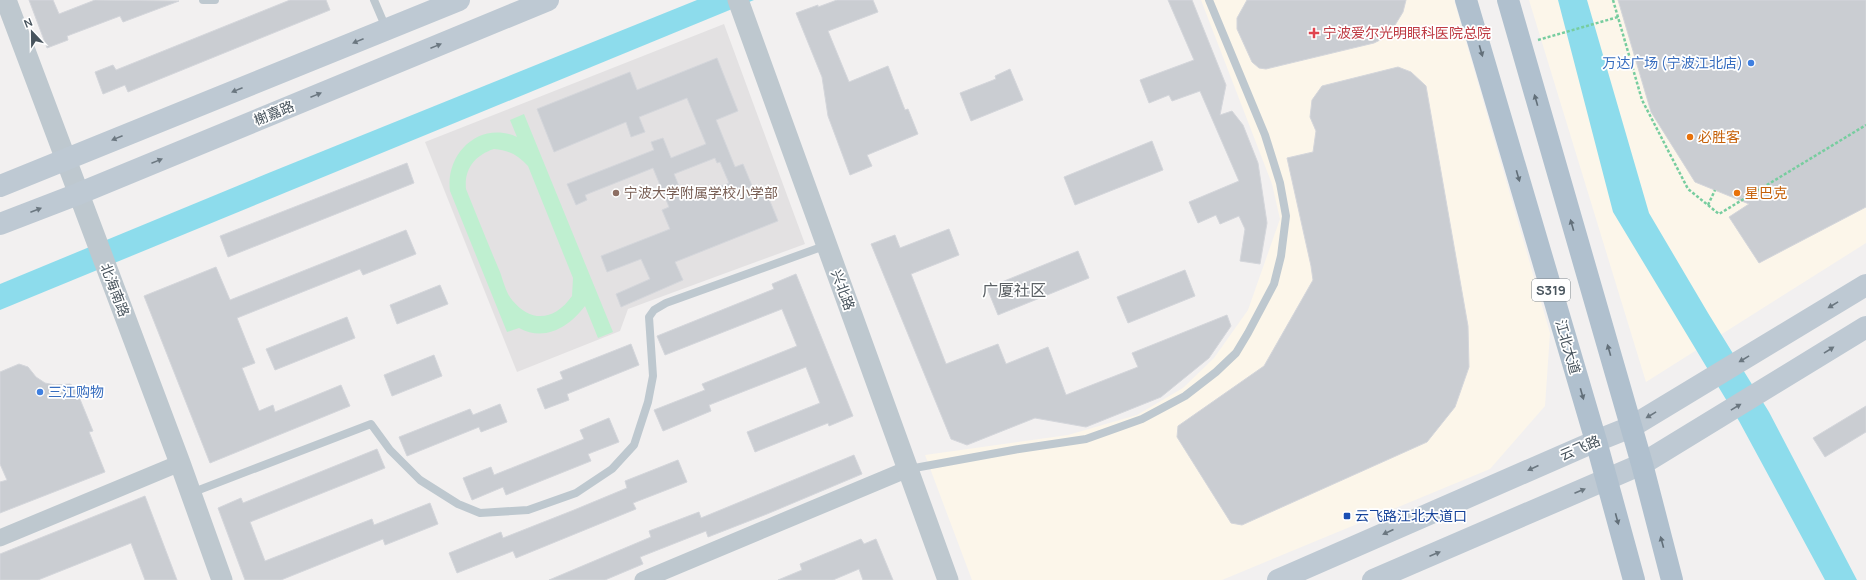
<svg xmlns="http://www.w3.org/2000/svg" width="1866" height="580" viewBox="0 0 1866 580" font-family="Manrope,'Noto Sans SC',sans-serif">
	<style>
		.commercial { fill: #fcf6ea }
		.education { fill: #e3e1e2 }
		.green { fill: #bfefd0; fill-rule: evenodd }
		.water { fill: #8ddcec }
		.building { fill: #cacdd2; stroke: #d4d6db; fill-rule: evenodd }
		.lines { fill: none; stroke-linecap: round; stroke-linejoin: round }
		.path { stroke: #77cd9f; stroke-width: 2.5; stroke-dasharray: 3 2; stroke-linecap: butt }
		.service { stroke: #bec8cf; stroke-width: 8 }
		.minor { stroke: #bec8cf; stroke-width: 17 }
		.tertiary { stroke: #bec8cf; stroke-width: 21 }
		.secondary { stroke: #bec9d3; stroke-width: 22 }
		.primary { stroke: #b0c0ce; stroke-width: 22 }
		.oneway { fill: #6b7780 }
		.oneway2 { fill: #626f79 }
		.health-dot { fill: #e0444e; stroke: #fff; stroke-width: 1.5 }
		.shop-dot { fill: #3f7fe0; stroke: #fff; stroke-width: 1.5 }
		.food-dot { fill: #e8710a; stroke: #fff; stroke-width: 1.5 }
		.education-dot { fill: #8d6e63; stroke: #fff; stroke-width: 1.5 }
		.transit-dot { fill: #1a4fb4; stroke: #fff; stroke-width: 1.5 }
		.labels { text-anchor: middle; stroke-width: 3.5; stroke-linejoin: round; paint-order: stroke }
		.shield { fill: #fff; stroke: #7f878e; stroke-width: 1 }
		.shield-label { font-size: 13px; font-weight: bold; fill: #48545d }
		.health-label { font-size: 14px; fill: #be3a42; stroke: #fff; text-anchor: start }
		.shop-label { font-size: 14px; fill: #366cbe; stroke: #fff; text-anchor: end }
		.street-label { font-size: 14px; fill: #48545d; stroke: #fff }
		.food-label { font-size: 14px; fill: #c56008; stroke: #fff; text-anchor: start }
		.education-label { font-size: 14px; fill: #785e54; stroke: #fff; text-anchor: start }
		.transit-label { font-size: 14px; fill: #164399; stroke: #fff; text-anchor: start }
		.quarter-label { font-size: 16px; fill: #5c6165; stroke: #fff }
	</style>
	<rect width="100%" height="100%" fill="#f2f0f0"/>
	<g class="commercial">
		<path d="M1201,0H1454L1550,333L1545,406L1490,469L1222,580H972L925,455L1068,435L1137,415L1183,388L1214,358L1248,310L1280,219L1272,184Z"/>
		<path d="M1529,0H1866V243L1646,382Z"/>
	</g>
	<path class="education" d="M724,24L805,244L628,309L620,331L517,372L425,142Z"/>
	<path class="green" d="M524,114L613,332L598,338L585,306C569,327 545,342 519,328L507,332L450,191C445,153 480,120 517,137L510,120ZM494,149C508,150 518,155 528,166L573,278L572,296C555,320 532,324 512,300C506,293 503,280 500,272C488,244 477,216 466,189C464,169 475,155 494,149Z"/>
	<g class="water">
		<path d="M697,0H754L0,310V284L266,174Z"/>
		<path d="M1558,0H1587L1649,213L1708,313L1769,412L1857,580H1825L1739,421L1613,212Z"/>
	</g>
	<g class="building">
		<path d="M29,0H53L59,14L95,0L179,1L123,22L120,16L67,36L68,40L47,48Z"/>
		<path d="M290,0H326L330,10L128,92L125,85L103,94L95,72L113,65L116,70Z"/>
		<path d="M837,0H873L878,12L828,31L849,82L888,66L905,110L908,109L918,134L867,155L872,166L850,175L828,116L822,77L796,13L818,5V7Z"/>
		<path d="M1168,0H1192L1226,85L1220,115L1232,111L1243,125L1258,163L1267,223L1260,264L1240,261L1245,229L1239,216L1220,224L1216,215L1198,223L1189,202L1239,181L1200,91L1172,101L1169,95L1149,103L1140,80L1194,60Z"/>
		<path d="M1247,0H1406L1403,12L1392,30L1384,38L1374,43L1266,69L1259,68L1252,62L1237,29V18Z"/>
		<path d="M1618,0H1866V207L1759,263L1729,217L1749,204L1695,182L1651,112Z"/>
		<path d="M717,58L738,111L716,120L735,167L743,164L755,193L765,189L778,221L675,262L683,280L621,307L616,294L650,279L641,259L607,272L601,256L670,229L662,210L669,207L653,168L585,195L587,200L576,205L567,184L654,150L651,142L663,138L671,158L706,144L687,98L639,117L645,132L631,137L626,122L554,152L537,109L630,72L637,90ZM715,158L717,163L720,162L729,183L685,201L674,174Z"/>
		<path d="M1398,67L1411,72L1426,86L1468,326L1469,367L1455,407L1427,442L1242,525L1231,523L1177,437L1178,426L1264,366L1313,280L1311,266L1287,158L1313,152L1316,131L1310,117L1312,100L1322,86Z"/>
		<path d="M1010,69L1023,100L971,121L960,93L996,79L995,76Z"/>
		<path d="M1152,141L1163,170L1075,205L1064,177Z"/>
		<path d="M407,163L414,183L228,257L220,236Z"/>
		<path d="M949,229L959,255L911,274L946,364L998,344L1006,364L1048,347L1066,395L1138,367L1132,353L1227,315L1231,326L1209,358L1161,397L1086,427L1035,418L967,445L951,439L871,244L895,235L900,248Z"/>
		<path d="M406,230L416,254L363,275L360,269L237,318L255,363L242,368L259,411L273,405L275,412L341,385L350,406L210,463L144,296L216,267L230,300Z"/>
		<path d="M1078,251L1089,278L998,315L987,288Z"/>
		<path d="M1185,270L1195,296L1128,323L1117,297Z"/>
		<path d="M796,274L853,416L829,426L828,423L755,452L747,432L820,403L806,367L709,405L711,411L663,431L654,410L705,390L702,384L797,346L782,309L665,355L657,336L774,289L772,284Z"/>
		<path d="M440,285L448,304L397,324L390,305Z"/>
		<path d="M347,317L355,338L275,370L266,349Z"/>
		<path d="M631,344L639,365L567,394L569,400L545,409L537,389L563,379L560,372Z"/>
		<path d="M434,355L442,376L392,396L384,375Z"/>
		<path d="M19,364L28,367L36,377L45,383L55,385L70,384L75,387L93,431L89,432L105,472L0,513V482L7,480L0,464V372Z"/>
		<path d="M500,404L507,422L481,432L479,427L407,456L399,437L470,409L473,415Z"/>
		<path d="M1866,406V432L1825,457L1813,438Z"/>
		<path d="M609,418L619,442L588,454L591,461L506,495L503,487L472,500L463,478L491,467L494,475L584,439L580,430Z"/>
		<path d="M377,449L385,468L250,522L265,561L372,519L374,525L430,503L438,524L385,545L383,539L281,580H245L218,508L241,498L243,503Z"/>
		<path d="M854,455L862,474L767,514L708,537L706,531L640,557L643,564L605,580H549L651,537L649,531L699,512L701,518Z"/>
		<path d="M678,460L687,482L633,503L636,509L516,558L513,551L457,573L449,553L501,532L503,538L574,510L627,488L625,481Z"/>
		<path d="M145,496L177,580H145L131,543L38,580H0V554Z"/>
		<path d="M861,539L864,544L876,539L893,580H863L859,569L833,580H778L802,570L800,564Z"/>
	</g>
	<g class="lines">
		<g class="path">
			<path d="M1613,0L1642,100L1688,189L1719,214L1866,125"/>
			<path d="M1538,40L1618,17"/>
			<path d="M1708,205L1715,190"/>
		</g>
		<g class="service">
			<path d="M203,0H215"/>
			<path d="M374,0L386,28"/>
			<path d="M909,469L1019,449L1086,439L1142,419L1185,396L1216,372L1236,353L1248,333L1274,284L1281,256L1286,216L1280,183L1265,135L1209,0"/>
			<path d="M191,493L371,424L390,450L420,480L458,504L480,513L528,510L576,493L612,469L634,445L648,402L653,376L649,317L654,310L666,303L827,245"/>
		</g>
		<g class="minor">
			<path d="M0,538L180,463"/>
			<path d="M643,580L908,469"/>
		</g>
		<g class="tertiary">
			<path d="M6,0L180,463L222,580"/>
			<path d="M738,0L948,580"/>
		</g>
		<g class="secondary">
			<path d="M0,186L459,0"/>
			<path d="M0,224L78,194L548,0"/>
			<path d="M1278,580L1596,441L1631,427L1866,285"/>
			<path d="M1373,580L1642,464L1866,327"/>
		</g>
		<g class="primary">
			<path d="M1466,0L1596,441L1634,580"/>
			<path d="M1508,0L1642,464L1672,580"/>
		</g>
	</g>
	<defs><path id="oneway-solid" d="M-6-.8H1V-3.2L6.5 0L1 3.2V.8H-6Z"/></defs>
	<g class="oneway">
		<use href="#oneway-solid" transform="translate(358 41) rotate(158)"/>
		<use href="#oneway-solid" transform="translate(436 46) rotate(-22)"/>
		<use href="#oneway-solid" transform="translate(237 90) rotate(158)"/>
		<use href="#oneway-solid" transform="translate(316 95) rotate(-22)"/>
		<use href="#oneway-solid" transform="translate(117 138) rotate(158)"/>
		<use href="#oneway-solid" transform="translate(157 161) rotate(-22)"/>
		<use href="#oneway-solid" transform="translate(36 210) rotate(-21)"/>
		<use href="#oneway-solid" transform="translate(1833 305) rotate(149)"/>
		<use href="#oneway-solid" transform="translate(1829 350) rotate(-32)"/>
		<use href="#oneway-solid" transform="translate(1744 359) rotate(149)"/>
		<use href="#oneway-solid" transform="translate(1736 407) rotate(-31)"/>
		<use href="#oneway-solid" transform="translate(1651 415) rotate(149)"/>
		<use href="#oneway-solid" transform="translate(1533 468) rotate(156)"/>
		<use href="#oneway-solid" transform="translate(1580 491) rotate(-23)"/>
		<use href="#oneway-solid" transform="translate(1388 532) rotate(156)"/>
		<use href="#oneway-solid" transform="translate(1435 554) rotate(-23)"/>
	</g>
	<g class="oneway2">
		<use href="#oneway-solid" transform="translate(1481 51) rotate(74)"/>
		<use href="#oneway-solid" transform="translate(1536 100) rotate(-106)"/>
		<use href="#oneway-solid" transform="translate(1518 176) rotate(74)"/>
		<use href="#oneway-solid" transform="translate(1572 225) rotate(-106)"/>
		<use href="#oneway-solid" transform="translate(1609 350) rotate(-106)"/>
		<use href="#oneway-solid" transform="translate(1582 394) rotate(74)"/>
		<use href="#oneway-solid" transform="translate(1617 519) rotate(75)"/>
		<use href="#oneway-solid" transform="translate(1662 542) rotate(-105)"/>
	</g>
	<path class="health-dot" d="M1312 27h4v4h4v4h-4v4h-4v-4h-4v-4h4z"/>
	<g class="shop-dot">
		<circle cx="1751" cy="63" r="4"/>
		<circle cx="40" cy="392" r="4"/>
	</g>
	<g class="food-dot">
		<circle cx="1690" cy="137" r="4"/>
		<circle cx="1737" cy="193" r="4"/>
	</g>
	<circle class="education-dot" cx="616" cy="193" r="4"/>
	<rect class="transit-dot" x="1343" y="512" width="8" height="8" rx="2"/>
	<g class="labels">
		<rect class="shield" x="1532" y="279" width="38" height="22" rx="3"/>
		<g class="shield-label">
			<text x="1551" y="295">S319</text>
		</g>
		<g class="health-label">
			<text x="1323" y="38">宁波爱尔光明眼科医院总院</text>
		</g>
		<g class="shop-label">
			<text x="1743" y="68">万达广场 (宁波江北店)</text>
			<text x="48" y="397" text-anchor="start">三江购物</text>
		</g>
		<g class="street-label">
			<text transform="translate(274 113) rotate(-22)" y="5">榭嘉路</text>
			<text transform="translate(115 290) rotate(69)" y="5">北海南路</text>
			<text transform="translate(843 290) rotate(70)" y="5">兴北路</text>
			<text transform="translate(1568 347) rotate(74)" y="5">江北大道</text>
			<text transform="translate(1580 448) rotate(-23)" y="5">云飞路</text>
		</g>
		<g class="food-label">
			<text x="1698" y="142">必胜客</text>
			<text x="1745" y="198">星巴克</text>
		</g>
		<g class="education-label">
			<text x="624" y="198">宁波大学附属学校小学部</text>
		</g>
		<g class="transit-label">
			<text x="1355" y="521">云飞路江北大道口</text>
		</g>
		<g class="quarter-label">
			<text x="1014" y="296">广厦社区</text>
		</g>
	</g>
	<g transform="translate(32 32) rotate(338)" stroke="#ffffff" stroke-width="3" paint-order="stroke">
	<path d="M0-3L7 15L0 10L-7 15Z" fill="#48545d"/>
	<text y="-6" font-size="11" font-weight="bold" text-anchor="middle" fill="#48545d">N</text>
	</g>
</svg>
